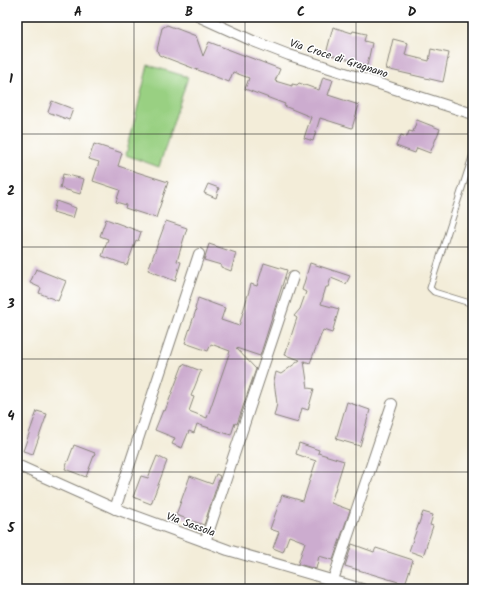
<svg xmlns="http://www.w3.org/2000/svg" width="490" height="606" viewBox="0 0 490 606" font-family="Kalam,sans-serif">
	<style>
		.green { fill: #99d082; stroke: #5a764f }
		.building { fill: #ccaccf }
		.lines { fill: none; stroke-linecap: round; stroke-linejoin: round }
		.lane-casing { stroke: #88847a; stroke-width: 7 }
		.street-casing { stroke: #88847a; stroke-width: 12 }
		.lane { stroke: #fff; stroke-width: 5 }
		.street { stroke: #fff; stroke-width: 10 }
		.grid { fill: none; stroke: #1c1c1c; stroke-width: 1; stroke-opacity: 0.55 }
		.labels { text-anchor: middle; stroke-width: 3; stroke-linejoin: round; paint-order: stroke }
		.street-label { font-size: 11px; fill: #1c1c1c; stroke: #fff }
		.neatline { fill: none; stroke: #1c1c1c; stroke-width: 1.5 }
		.grid-label { font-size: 13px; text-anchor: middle; font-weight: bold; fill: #1c1c1c }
	</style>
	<rect width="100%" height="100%" fill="#fff"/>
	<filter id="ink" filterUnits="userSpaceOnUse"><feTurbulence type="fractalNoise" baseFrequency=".025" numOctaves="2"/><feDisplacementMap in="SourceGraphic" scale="8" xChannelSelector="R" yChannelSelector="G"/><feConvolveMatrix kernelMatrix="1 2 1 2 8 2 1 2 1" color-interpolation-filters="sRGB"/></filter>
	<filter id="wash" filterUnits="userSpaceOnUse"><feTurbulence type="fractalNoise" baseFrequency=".012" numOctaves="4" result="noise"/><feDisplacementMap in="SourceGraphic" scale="16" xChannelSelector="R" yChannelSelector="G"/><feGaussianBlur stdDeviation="0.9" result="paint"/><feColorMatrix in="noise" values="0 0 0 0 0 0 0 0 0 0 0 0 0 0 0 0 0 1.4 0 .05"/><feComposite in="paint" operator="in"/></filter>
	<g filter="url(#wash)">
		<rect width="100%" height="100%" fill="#f3edd9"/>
		<path class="green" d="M148,65L188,77L159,167L126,155Z"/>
		<g id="blocks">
			<g class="building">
				<path d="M167,25L196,36L203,56L209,42L280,69L275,81L292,86V84L297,85L299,83L319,90L323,77L333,80L328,95L359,105L352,128L320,118L313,141L304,138L311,117L284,106L285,104L245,89L249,78L233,72L229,82L159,55L157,50L162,28Z"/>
				<path d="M333,27L352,33L353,31L366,34L364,41L372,43L367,66L350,62L351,60L326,54Z"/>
				<path d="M393,39L408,43L405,55L429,61L431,49L449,53L443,82L386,69Z"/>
				<path d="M52,101L73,109L69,120L48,112Z"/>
				<path d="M417,120L440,129L430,153L417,148L415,153L396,146L401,135L407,137L409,131L413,132Z"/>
				<path d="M94,144L122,153L118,166L168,182L156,218L125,208L126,205L116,202L120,190L93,181L99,162L89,159Z"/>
				<path d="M63,174L84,179L80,194L60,188Z"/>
				<path d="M208,184L219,188L216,198L204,193Z"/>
				<path d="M56,201L76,208L73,218L53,212Z"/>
				<path d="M106,219L141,232L138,241L136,240L127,265L102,256L108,239L100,236Z"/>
				<path d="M166,221L187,228L177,261L181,262L175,281L148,270Z"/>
				<path d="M209,244L236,253L231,271L221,267V265L204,260Z"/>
				<path d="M264,263L287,270L260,356L236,348L256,369L237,424L235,423L231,435L197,424L194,433L189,431L182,448L172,444L175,438L155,430L163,410L165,411L183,364L201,371L191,396L194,397L189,411L207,418L230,351L211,344L208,351L185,343L196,310L195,309L198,298L225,308L221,320L239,326L251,284L257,286Z"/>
				<path d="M310,263L350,276L346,284L331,278L328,287H326L321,304L339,309L332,333L323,330L310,363L304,361L308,388L314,389L308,410L302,408L298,423L274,416L277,404L274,381L276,372L281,374L300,360L285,355L295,324L297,318L294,316L300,309L306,292L302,290Z"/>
				<path d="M36,269L66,281L58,301L39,293L41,288L30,283Z"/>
				<path d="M347,402L370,410L360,446L336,439Z"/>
				<path d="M37,411L47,414L33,454L23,451Z"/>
				<path d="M299,443L319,450L318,453L344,461L331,503L350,510L333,560L319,556L316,569L298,564L305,542L289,536L283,552L273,548L279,532L270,529L282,495L303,501L316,461L296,454Z"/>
				<path d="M74,445L95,453L86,477L65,469Z"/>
				<path d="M157,456L167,461L151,504L133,497L141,476L148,478Z"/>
				<path d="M216,474L220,476L204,525L176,515L190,476L212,484Z"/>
				<path d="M423,512L433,515L430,525L433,526L423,556L409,551Z"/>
				<path d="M352,544L374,552L376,548L413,560L405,584L345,566Z"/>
			</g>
		</g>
	</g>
	<g filter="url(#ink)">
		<use href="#blocks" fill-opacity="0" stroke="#88847a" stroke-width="1"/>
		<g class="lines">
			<g class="lane-casing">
				<path id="lane" d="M473,154L430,288L434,292L473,304"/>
			</g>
			<g class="street-casing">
				<g id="street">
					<path d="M200,17L253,41L289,55L473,114"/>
					<path d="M17,465L111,507L228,550L362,589"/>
					<path d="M115,509L199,254"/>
					<path d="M205,542L293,277"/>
					<path d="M333,580L392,404"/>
				</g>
			</g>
			<use href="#lane" class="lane"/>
			<use href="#street" class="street"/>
		</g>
	</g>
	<path class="grid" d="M134,17V589M245,17V589M356,17V589M17,134H473M17,247H473M17,359H473M17,472H473"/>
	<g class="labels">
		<g class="street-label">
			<text transform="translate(339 58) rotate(18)" y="4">Via Croce di Gragnano</text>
			<text transform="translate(191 524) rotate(20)" y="4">Via Sassola</text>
		</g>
	</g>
	<rect width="490" height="606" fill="none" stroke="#fff" stroke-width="44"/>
	<rect x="22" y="22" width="446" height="562" class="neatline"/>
	<g class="grid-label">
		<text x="78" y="16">A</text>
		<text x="189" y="16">B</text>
		<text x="301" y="16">C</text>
		<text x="412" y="16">D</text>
		<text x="11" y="83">1</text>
		<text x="11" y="195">2</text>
		<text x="11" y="308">3</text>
		<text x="11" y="420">4</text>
		<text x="11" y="532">5</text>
	</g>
</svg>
